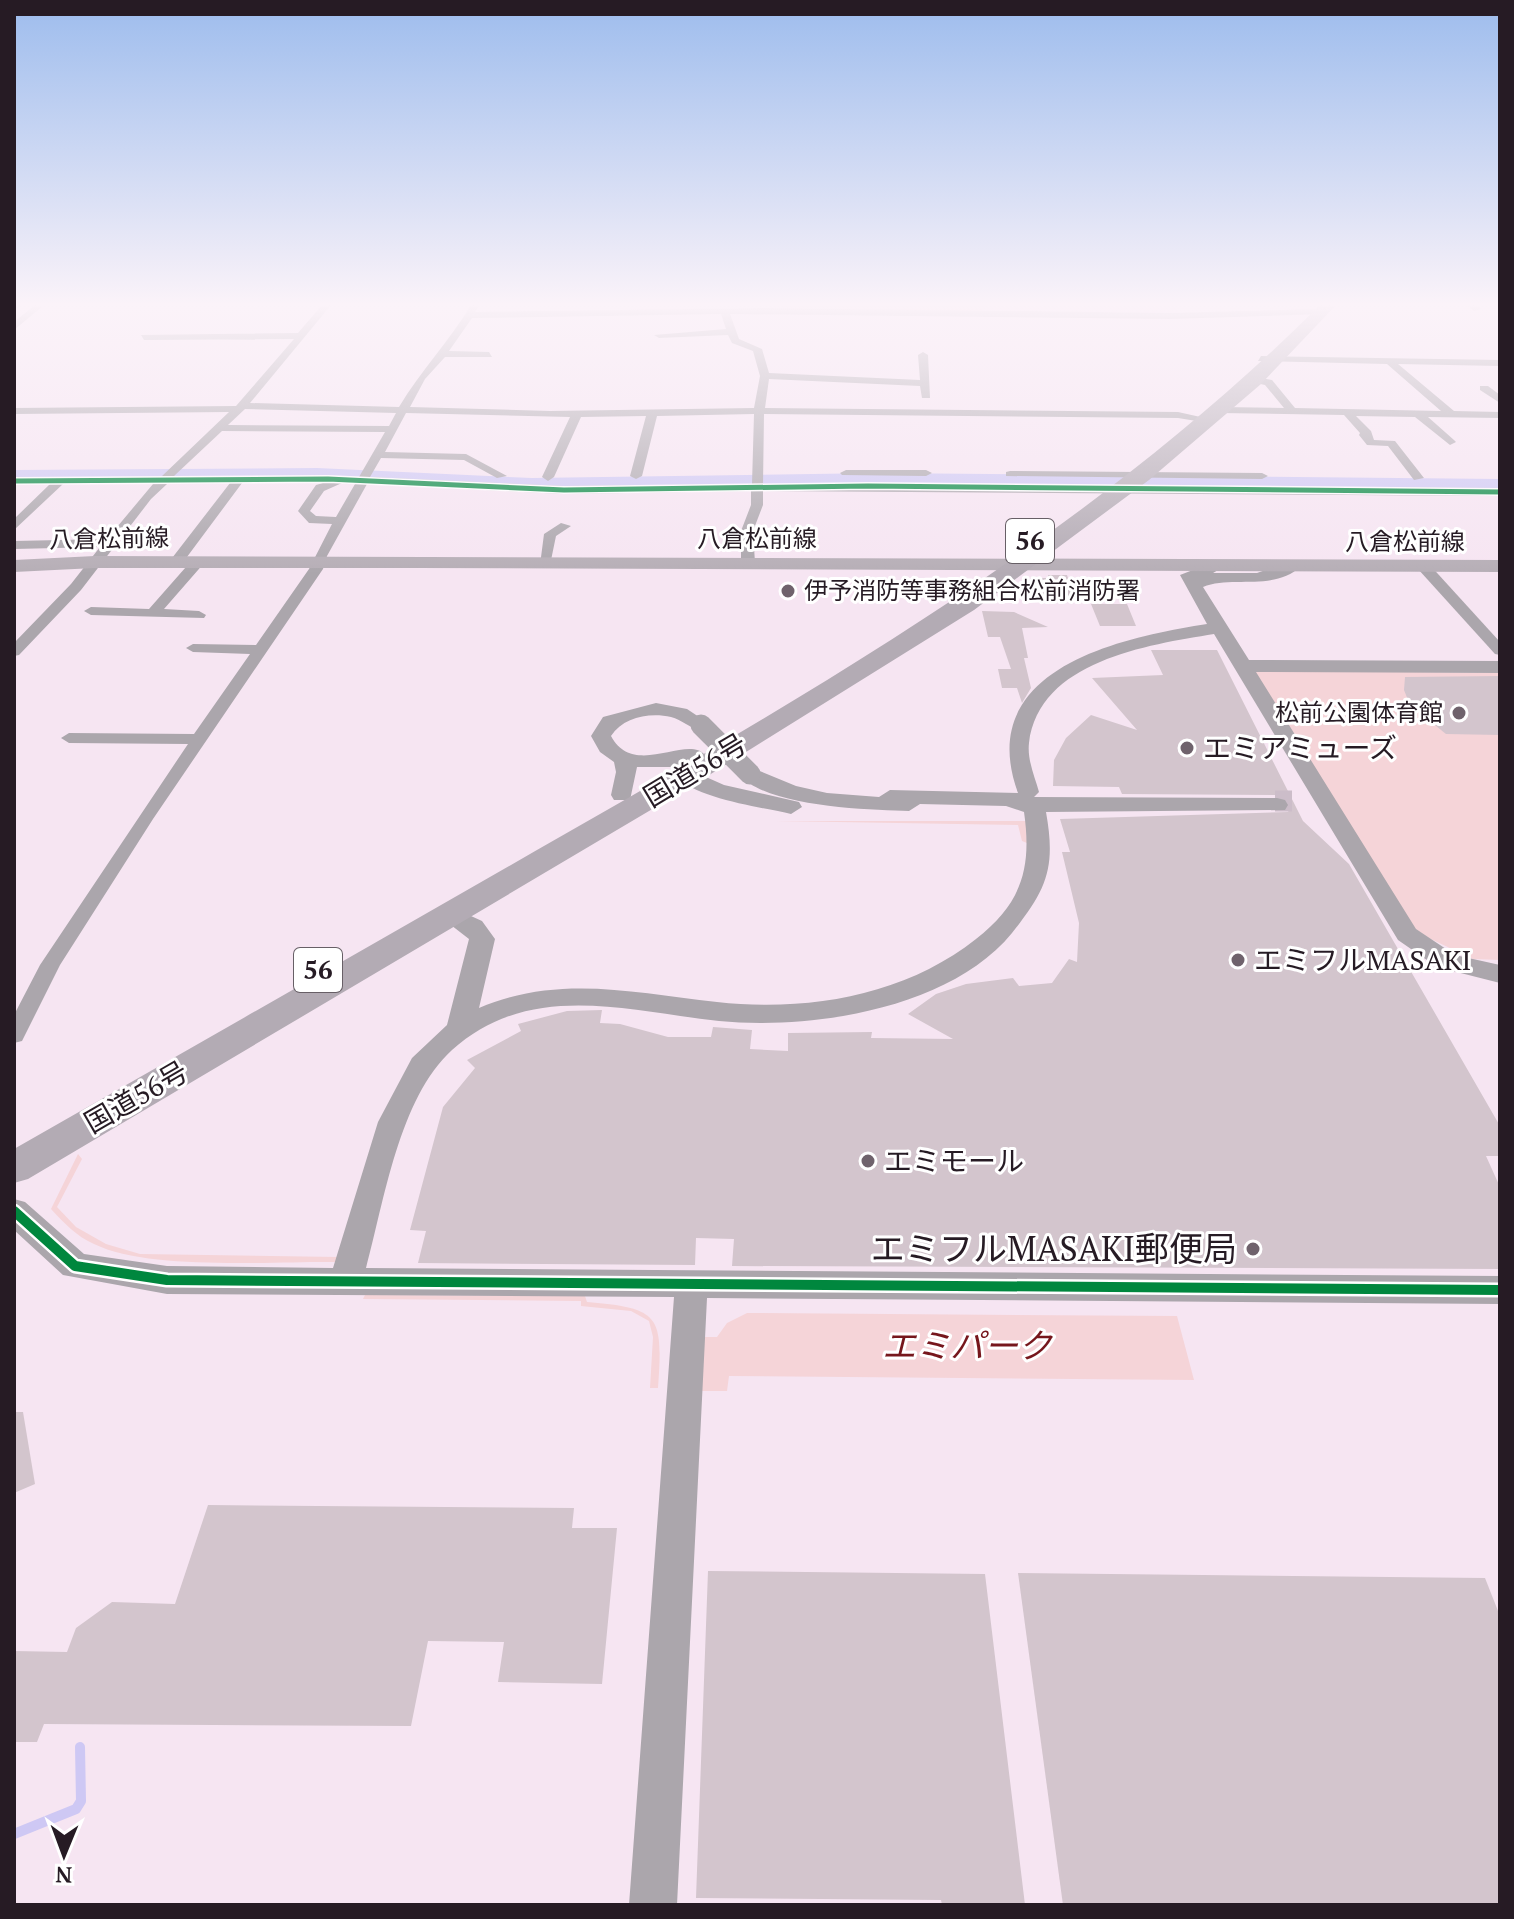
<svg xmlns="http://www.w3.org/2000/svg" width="1514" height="1919" viewBox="0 0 1514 1919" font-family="'PT Serif','Noto Sans JP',serif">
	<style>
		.built { fill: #f5d9ef }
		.green { fill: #f5d4d8 }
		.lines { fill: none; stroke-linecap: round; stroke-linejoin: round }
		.stream { stroke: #cec8f4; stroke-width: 10 }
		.river { fill: #cec8f4; fill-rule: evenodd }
		.building { fill: #d3c5cd }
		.tertiary-tunnel { stroke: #ccbdc9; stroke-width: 21; stroke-dasharray: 21 10; stroke-linecap: butt }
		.minor { fill: #aba6ac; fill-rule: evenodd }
		.tertiary { fill: #aba6ac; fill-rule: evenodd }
		.secondary { fill: #b6aeb6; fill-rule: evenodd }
		.trunk { fill: #b3abb4; fill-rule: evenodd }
		.tertiary-bridge { stroke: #aba6ac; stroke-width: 21 }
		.cycleway-far1-casing { stroke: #fff; stroke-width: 8 }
		.cycleway-casing { stroke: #fff; stroke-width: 15 }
		.cycleway-far1 { stroke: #00873e; stroke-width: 5 }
		.cycleway { stroke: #00873e; stroke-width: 10 }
		.poi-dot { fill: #6f626c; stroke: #fff; stroke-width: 3 }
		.labels { text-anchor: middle; stroke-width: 6; stroke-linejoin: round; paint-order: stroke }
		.far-street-label { font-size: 24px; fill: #261b24; stroke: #fff }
		.far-poi-label { font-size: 24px; fill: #261b24; stroke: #fff; text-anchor: start }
		.shield { fill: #fff; stroke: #675f66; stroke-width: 2 }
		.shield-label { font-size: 26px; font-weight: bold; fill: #261b24 }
		.poi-label { font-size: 28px; fill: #261b24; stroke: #fff; text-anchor: start }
		.street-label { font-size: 28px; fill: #261b24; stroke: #fff }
		.near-poi-label { font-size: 34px; fill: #261b24; stroke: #fff; text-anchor: end }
		.near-park-label { font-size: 34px; font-style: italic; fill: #76161c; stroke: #fff }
	</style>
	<rect width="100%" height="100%" fill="#f6e5f2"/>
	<path class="built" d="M769,305H1173L1178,312L1169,315L768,308Z"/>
	<g class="green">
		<path d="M777,305H981L984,313L790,309Z"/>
		<path d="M1252,670L1500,673V960L1473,959L1416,932Z"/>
		<path d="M776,821H1026L1027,843L1022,841L1018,825Z"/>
		<path d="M78,1154L82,1159L57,1207L76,1227L106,1244L140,1254L339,1257L337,1262C273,1261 149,1271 94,1244C76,1236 64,1223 51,1209Z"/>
		<path d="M365,1295L585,1296L587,1302C661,1308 663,1316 658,1388H650L653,1337L649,1321L631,1311L581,1306V1301L363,1299Z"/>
		<path d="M747,1313L1177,1316L1194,1380L729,1376L727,1391H698L700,1337H717L727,1323Z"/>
	</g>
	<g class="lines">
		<path class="stream" d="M14,1834L76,1809L81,1801L80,1747"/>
		<path class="river" d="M317,468L532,478L880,473L1500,479V491L880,485L532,490L317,480L14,482V470Z"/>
	</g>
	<g class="building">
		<path d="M1048,575H1067L1074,597L1037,596L1030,578H1049Z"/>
		<path d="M1091,604H1127L1136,626H1100Z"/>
		<path d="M982,611L1014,612L1048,627L1022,628L1028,658H1024L1031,688L1022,703L1017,688H1002L998,669H1011L1000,637H988Z"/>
		<path d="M1151,650H1217L1303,821L1349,864L1500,1126V1156H1486L1500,1187V1269L732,1266L734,1239L696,1238L695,1265L418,1263L426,1231L410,1230L443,1107L475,1068L467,1060L521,1031L518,1024L567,1011L602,1010L600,1023L620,1024L668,1037H711L713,1027L752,1030L750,1049L788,1051V1033L872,1032L871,1038L953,1039L908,1014L936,994L966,984L1013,978L1019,986L1052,983L1069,959L1077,962L1079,923L1062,852H1070L1060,819L1288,812L1291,807L1288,798L1277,795L1122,794L1119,787L1053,786L1054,760L1066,738L1091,715L1137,730L1092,678L1163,675Z"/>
		<path d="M1500,676V735L1446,734L1410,705L1404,690L1405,677Z"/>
		<path d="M14,1412H23L35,1484L14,1493Z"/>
		<path d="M208,1505L574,1508L572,1528H617L602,1684L498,1682L504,1642L428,1641L411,1726L44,1724L37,1742H14V1651L67,1652L76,1628L112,1602L175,1604Z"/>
		<path d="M708,1571L985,1574L1025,1905H942L941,1900L696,1898Z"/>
		<path d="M1018,1573L1485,1578L1500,1616V1905H1063Z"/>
	</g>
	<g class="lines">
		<path class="tertiary-tunnel" d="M1275,801H1292"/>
		<g class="minor">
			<path d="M14,305H22L14,309Z"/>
			<path d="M35,305H44L14,330V322Z"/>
			<path d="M322,305H331L250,403L399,407C421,370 449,342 471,305H479L475,312L764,308L1170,313L1322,309L1325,314L1170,319L730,314L739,339L762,349L769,373L920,380L918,355L923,352L928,355L930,398H922L920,386L769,379L765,408L1178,412L1214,420L1209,423L1178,418L764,414L763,484L1500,488V496L763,491V505L753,531L755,563L748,567L741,563V531L751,505V491L564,494L367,484L327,556L323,569L153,819L60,965L22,1041L14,1043V1015L40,965L188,744L69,743L61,738L69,733L194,734L250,654L193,652L186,648L193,644L256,645L309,569L332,524L309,523L298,511L316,485L323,483H242L181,565L176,566L169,562L230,483L167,484L151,499L81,590L19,655L14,656V643L71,584L100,547L14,549V541L107,539L153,484H63L14,530V519L50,484L14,485V477H161L229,412L14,414V408L236,406L294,339L144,340L141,335L298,333ZM721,314L726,329L654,335L659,338L728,335L732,343L753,351L760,376L754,408L550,411L410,407L425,379L445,357H492L489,352L449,351L472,318ZM245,409L396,413L389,426L228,425ZM406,413L570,417L542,477L548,481L554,477L581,417L646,416L630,476L636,479L642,476L657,416L754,414L752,484L564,486L370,477L381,458L464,460L497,478L507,476L466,454L385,452ZM222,431L385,432L359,477L174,476ZM342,483L355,484L336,517L316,516L310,511L324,491Z"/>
			<path d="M1467,305H1477L1481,309L1474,311Z"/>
			<path d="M1261,356L1500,360V366L1398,364L1454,411L1500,412V418L1428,417L1454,440L1456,442L1450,445L1415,417L1356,416L1371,431L1374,440L1395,441L1424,478L1414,480L1388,446L1367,445L1359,435L1360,433L1344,415L1220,413L1215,410L1220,407L1284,408L1265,385L1251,382L1255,377L1272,380L1295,408L1441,411L1387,364L1258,361Z"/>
			<path d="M1480,386H1488L1500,395V403L1480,390Z"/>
			<path d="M846,470H926L932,473L926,476L842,475L840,473Z"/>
			<path d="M1010,471L1262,473L1268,476L1262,479L1006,476V472Z"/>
			<path d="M561,523L571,526L556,536L550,565H540L544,534Z"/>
			<path d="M198,558L205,562L164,609L199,611L206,615L204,618L91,615L84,611L91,607L149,609L193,559Z"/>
			<path d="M1423,562L1428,563L1500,642V655L1495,654L1418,569L1416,566Z"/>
		</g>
		<g class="tertiary">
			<path d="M1216,561L1225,566L1213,573H1257L1292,561L1301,566C1274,592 1233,575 1203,587L1249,660L1500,661V673L1256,672L1416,929L1455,955L1500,965V983L1437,967L1398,940L1214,634C1147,645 1039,661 1029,743C1027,760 1035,777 1039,792L1034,797L1277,798L1285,800L1288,805L1285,810L1046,812C1056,868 1047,889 1012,933C950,1009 811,1030 719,1021C627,1011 530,980 452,1050C399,1098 384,1202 366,1268L1500,1276V1304L707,1298L677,1905H629L674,1297L167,1294L63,1275L14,1230V1199L25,1202L84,1254L167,1266L333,1268L378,1122L412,1058L447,1025L469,939L438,915L451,907L482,921L495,939L479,1008C559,974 634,993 717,1002C807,1012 904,996 976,939C1022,903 1032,868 1024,812L1006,806L920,804L909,811C869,810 765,807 739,774L742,769L750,767L796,786L827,793L879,797L890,790L1018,793C973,670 1117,638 1207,624L1180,575Z"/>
			<path d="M656,703L687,709L711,725L701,731C690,728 682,720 671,717C650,712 623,717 611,736C634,779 687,734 705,755L702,760L670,767H637L630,800H614L611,795L616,772L614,762L600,752L591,736L603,717Z"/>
			<path d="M688,769L724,785L799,802L802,807L791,814C762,807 695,799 677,776Z"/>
		</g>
		<path class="secondary" d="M95,556L1500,560V572L417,568H95L14,572V560Z"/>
		<path class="trunk" d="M1320,305H1336L1261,384L1149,480L974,610L698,782L28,1179L14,1183V1149C198,1044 382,939 565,834C833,681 1101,524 1320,305Z"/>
		<path class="tertiary-bridge" d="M701,725L750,774"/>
		<g class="cycleway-far1-casing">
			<path id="cycleway-far1" d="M14,481L328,479L564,490L868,486L1500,492"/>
		</g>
		<g class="cycleway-casing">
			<path id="cycleway" d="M14,1211L75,1266L167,1280L1500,1290"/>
		</g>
		<use href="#cycleway-far1" class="cycleway-far1"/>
		<use href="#cycleway" class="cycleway"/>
	</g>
	<linearGradient id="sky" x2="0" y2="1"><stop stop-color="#9dbced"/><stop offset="0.53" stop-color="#fbf3f9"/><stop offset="1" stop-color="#fbf3f9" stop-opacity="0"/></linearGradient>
	<rect width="1514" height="574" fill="url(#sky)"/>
	<g class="poi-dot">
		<circle cx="788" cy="591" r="8"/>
		<circle cx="1459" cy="713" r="8"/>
		<circle cx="1187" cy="748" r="8"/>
		<circle cx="1238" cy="960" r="8"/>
		<circle cx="868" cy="1161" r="8"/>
		<circle cx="1253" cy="1249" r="8"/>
	</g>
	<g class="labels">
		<g class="far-street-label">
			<text transform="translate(109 539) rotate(-1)" y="8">八倉松前線</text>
			<text x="757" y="547">八倉松前線</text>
			<text x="1405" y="550">八倉松前線</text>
		</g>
		<g class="far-poi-label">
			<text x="804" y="599">伊予消防等事務組合松前消防署</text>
			<text x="1443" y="721" text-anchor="end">松前公園体育館</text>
		</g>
		<g class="shield">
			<rect x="1006" y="519" width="48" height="44" rx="6"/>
			<rect x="294" y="948" width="48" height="44" rx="6"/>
		</g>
		<g class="shield-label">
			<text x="1030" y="550">56</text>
			<text x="318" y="979">56</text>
		</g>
		<g class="poi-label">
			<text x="1203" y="758">エミアミューズ</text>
			<text x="1254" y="970">エミフルMASAKI</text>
			<text x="884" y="1171">エミモール</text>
		</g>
		<g class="street-label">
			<text transform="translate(695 770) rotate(-31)" y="10">国道56号</text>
			<text transform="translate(136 1097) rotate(-30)" y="10">国道56号</text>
		</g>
		<g class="near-poi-label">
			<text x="1237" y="1261">エミフルMASAKI郵便局</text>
		</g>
		<g class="near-park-label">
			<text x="967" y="1358">エミパーク</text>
		</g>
	</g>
	<rect width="1514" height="1919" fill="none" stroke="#261b24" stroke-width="32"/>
	<g transform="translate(64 1855) rotate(181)" stroke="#ffffff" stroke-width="6" paint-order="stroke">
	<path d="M0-6L14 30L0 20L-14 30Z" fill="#261b24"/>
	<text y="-12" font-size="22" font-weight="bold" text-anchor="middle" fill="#261b24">N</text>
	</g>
</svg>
